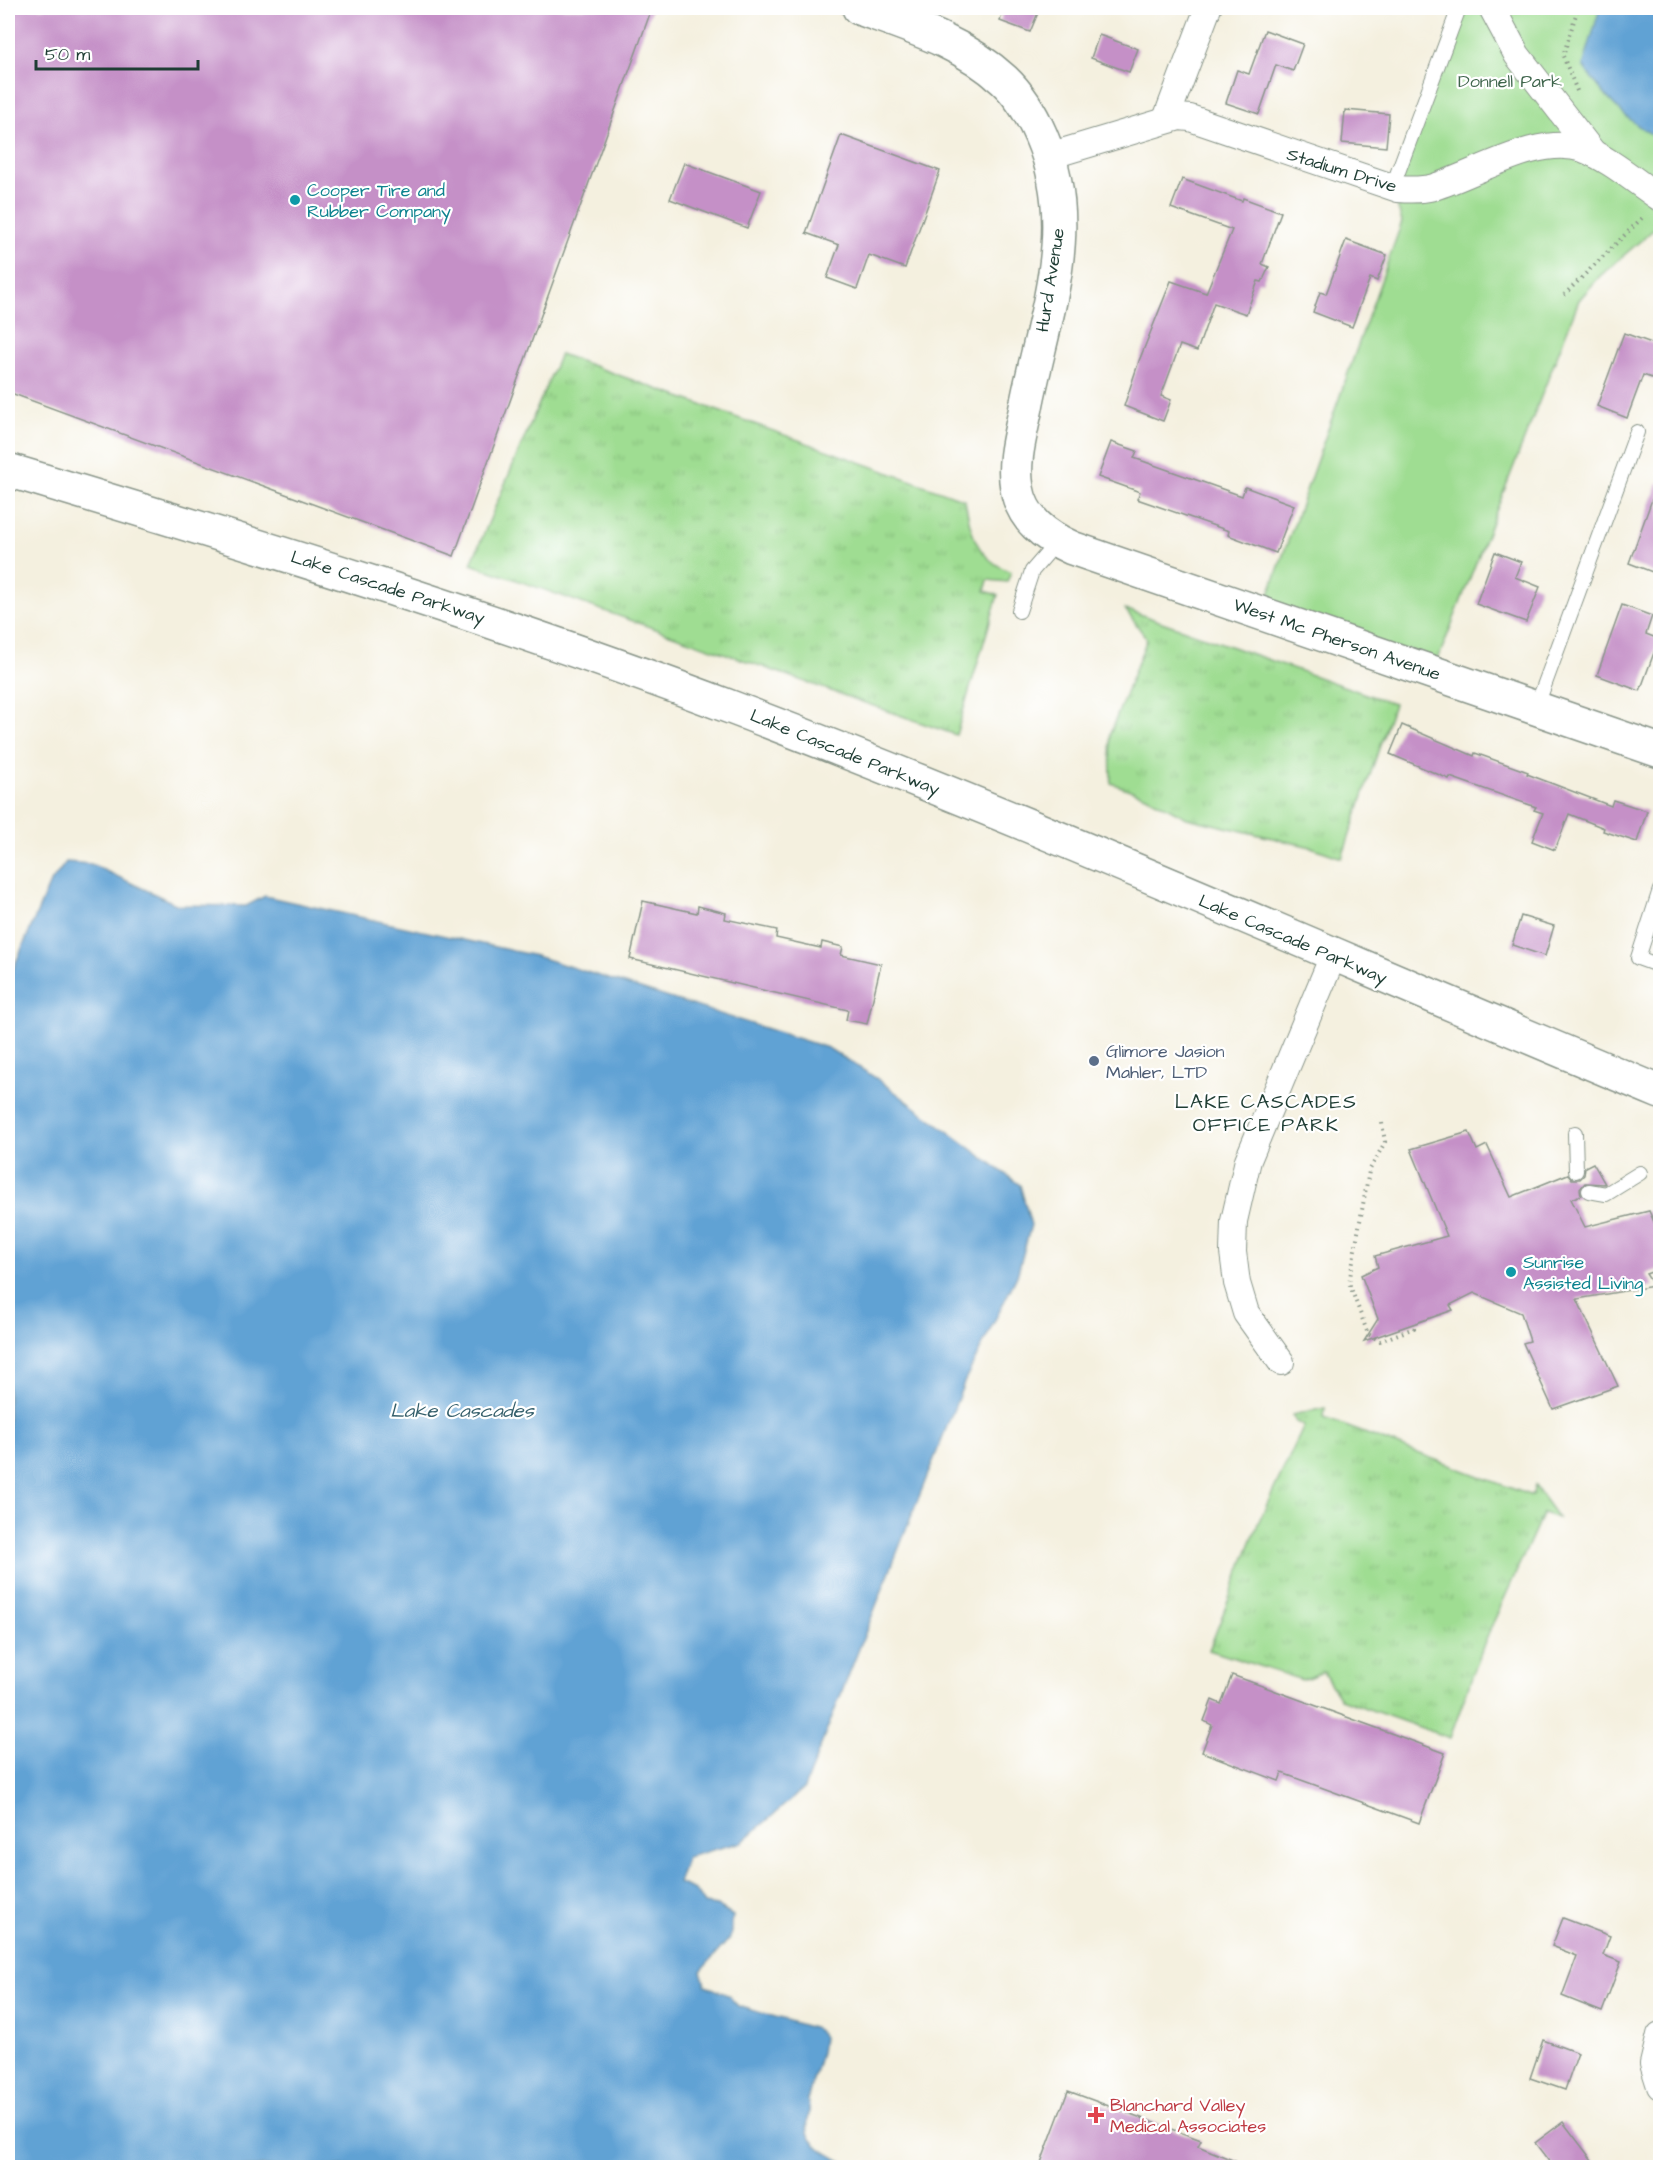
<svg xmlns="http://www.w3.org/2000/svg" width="1668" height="2175" viewBox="0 0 1668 2175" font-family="'Architects Daughter',sans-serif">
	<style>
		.grass { fill: url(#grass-tufts); stroke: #5f8d63; stroke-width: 1.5 }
		.green { fill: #9fdd92; stroke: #5f8d63; stroke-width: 1.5 }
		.water { fill: #60a2d4; stroke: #407084; stroke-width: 1.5 }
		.building { fill: #c590c7 }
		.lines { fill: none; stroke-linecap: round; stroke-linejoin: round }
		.service-casing { stroke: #8a968a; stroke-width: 16 }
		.minor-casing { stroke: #8a968a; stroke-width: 28 }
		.tertiary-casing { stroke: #8a968a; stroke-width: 36 }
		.path { stroke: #8a968a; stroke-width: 4; stroke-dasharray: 1.5 4.5; stroke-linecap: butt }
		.service { stroke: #fff; stroke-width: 14 }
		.minor { stroke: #fff; stroke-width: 26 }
		.tertiary { stroke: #fff; stroke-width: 33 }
		.culture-dot { fill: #0f9aa8; stroke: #fff; stroke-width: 2 }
		.service-dot { fill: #5c6f8a; stroke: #fff; stroke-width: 2 }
		.health-dot { fill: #e0444e; stroke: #fff; stroke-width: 2 }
		.labels { text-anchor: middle; stroke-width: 4.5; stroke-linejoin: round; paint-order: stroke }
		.park-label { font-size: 18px; fill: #3f654c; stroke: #fff }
		.street-label { font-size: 18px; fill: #1f3d34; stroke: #fff }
		.culture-label { font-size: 18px; fill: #0d838f; stroke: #fff; text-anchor: start }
		.service-label { font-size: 18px; fill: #4e5e75; stroke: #fff; text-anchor: start }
		.health-label { font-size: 18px; fill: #be3a42; stroke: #fff; text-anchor: start }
		.neighbourhood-label { font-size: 20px; letter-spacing: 1.5px; fill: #1f3d34; stroke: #fff }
		.water-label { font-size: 20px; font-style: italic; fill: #36606c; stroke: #fff }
	</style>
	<defs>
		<pattern id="grass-tufts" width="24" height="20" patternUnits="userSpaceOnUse" patternTransform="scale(1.5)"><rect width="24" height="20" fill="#9fdd92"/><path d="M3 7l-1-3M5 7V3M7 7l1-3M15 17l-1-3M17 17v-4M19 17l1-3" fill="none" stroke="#88bf7e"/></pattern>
	</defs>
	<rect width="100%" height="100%" fill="#fff"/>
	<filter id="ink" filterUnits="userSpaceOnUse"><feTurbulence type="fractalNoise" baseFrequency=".0167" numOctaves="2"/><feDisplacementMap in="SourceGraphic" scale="12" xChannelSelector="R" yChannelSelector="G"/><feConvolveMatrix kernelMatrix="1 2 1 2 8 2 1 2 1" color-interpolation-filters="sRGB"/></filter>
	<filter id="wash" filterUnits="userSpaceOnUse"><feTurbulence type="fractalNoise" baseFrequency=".008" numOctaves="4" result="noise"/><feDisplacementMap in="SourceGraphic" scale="24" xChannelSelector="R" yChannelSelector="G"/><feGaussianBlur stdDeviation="1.35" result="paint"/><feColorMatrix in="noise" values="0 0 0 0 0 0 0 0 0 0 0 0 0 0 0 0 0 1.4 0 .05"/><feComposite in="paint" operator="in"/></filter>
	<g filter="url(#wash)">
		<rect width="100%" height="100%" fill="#f4f0df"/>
		<g class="grass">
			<path d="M560,354L965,500C971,534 976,558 1011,572L1007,582L988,580L985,591L998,595L956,735L471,564Z"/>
			<path d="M1125,609L1394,704L1342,858L1311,847L1187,818L1146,796L1111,783L1110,734L1147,639Z"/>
			<path d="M1325,1408L1324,1418L1532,1496L1535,1486L1558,1518L1543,1513L1485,1641L1450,1738L1340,1699L1323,1672L1302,1680L1209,1650L1259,1521L1304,1426L1296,1422L1292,1415Z"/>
		</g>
		<path class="green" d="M1459,8H1660V224L1600,276L1579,300L1433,672L1262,614L1402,222L1392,188Z"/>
		<g class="water">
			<path d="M1600,8H1660V139C1626,122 1605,97 1583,66Z"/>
			<path d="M66,862L91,864L178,905L246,906L265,896L536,956L828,1048L876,1078L1020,1185L1031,1225L1017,1276L966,1378L804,1788L742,1842L687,1857L678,1883L695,1890L704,1904L717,1906L733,1916L730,1938L701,1971L705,1985L728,1995L738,2006L816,2029L823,2037L821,2053L807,2100C813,2112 805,2120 808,2132C811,2148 839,2159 851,2167H8V981L49,885Z"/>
		</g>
		<g id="blocks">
			<g class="building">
				<path d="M8,8H652L454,556L8,392Z"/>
				<path d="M1004,8H1040L1030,32L1000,21Z"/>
				<path d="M1265,30L1303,44L1293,71L1276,65L1259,114L1226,103L1237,70L1249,74Z"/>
				<path d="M1099,35L1138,49L1129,72L1091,58Z"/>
				<path d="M1345,110L1389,114L1386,147L1342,143Z"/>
				<path d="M841,135L940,171L905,268L869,255L857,289L827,278L839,245L806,233Z"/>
				<path d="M684,163L761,191L747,228L670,199Z"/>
				<path d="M1182,179L1242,201L1243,198L1281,212L1262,264L1269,267L1262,282L1258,281L1246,314L1214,303L1197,351L1180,345L1161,396L1171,400L1163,421L1124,406L1139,361L1171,281L1206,293L1232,230L1171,208Z"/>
				<path d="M1346,240L1387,255L1377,281L1370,278L1352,327L1313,312L1320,292L1326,294Z"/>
				<path d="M1624,333L1660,346V381L1643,375L1627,418L1597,406Z"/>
				<path d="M1111,442L1137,451L1134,458L1242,496L1245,487L1294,505L1276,553L1228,535L1229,531L1137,499L1140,492L1098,477Z"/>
				<path d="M1658,483H1660V575L1629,563Z"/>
				<path d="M1495,552L1521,562L1515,577L1540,587L1526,622L1476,604Z"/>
				<path d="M1622,605L1652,616L1646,634L1659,639L1640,691L1597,675Z"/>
				<path d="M1402,725L1474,756L1475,753L1528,772L1527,774L1611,806L1613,800L1647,811L1637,842L1603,831L1604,828L1569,814L1555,850L1532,841L1543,813L1534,810L1536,807L1450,777L1449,779L1390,754Z"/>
				<path d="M643,901L697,913L698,906L726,913L725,919L777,930L776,938L821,948L822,942L843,947L841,955L881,964L867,1024L846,1020L848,1010L630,959Z"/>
				<path d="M1521,916L1554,926L1545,956L1512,945Z"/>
				<path d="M1469,1132L1477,1150L1487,1145L1511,1197L1568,1174L1572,1179H1580L1584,1175L1585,1167L1593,1163L1605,1184L1585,1183L1580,1189L1581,1195L1571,1199L1585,1227L1649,1211L1660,1235V1269L1646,1274L1654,1286L1577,1299L1618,1386L1553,1409L1523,1343L1530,1341L1521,1313L1474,1293L1450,1305L1453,1310L1364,1341L1378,1319L1361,1275L1378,1267L1375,1256L1447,1236L1411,1149Z"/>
				<path d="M1232,1675L1445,1753L1419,1823L1282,1773L1279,1781L1202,1752L1212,1725L1204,1721L1212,1700L1221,1704Z"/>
				<path d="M1563,1918L1610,1936L1603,1955L1621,1962L1602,2012L1562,1996L1577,1956L1552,1946Z"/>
				<path d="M1543,2040L1578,2053L1565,2090L1530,2078Z"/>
				<path d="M1068,2091L1201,2140L1198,2146L1252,2168H1039Z"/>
				<path d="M1563,2122L1598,2168H1554L1535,2143Z"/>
			</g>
		</g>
	</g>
	<g filter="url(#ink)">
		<use href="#blocks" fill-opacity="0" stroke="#8a968a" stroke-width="1.5"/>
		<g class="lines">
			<g class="service-casing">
				<g id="service">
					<path d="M1392,188L1459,8"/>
					<path d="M1019,611L1032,571L1057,542"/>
					<path d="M1536,708L1637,432"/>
					<path d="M1660,890L1638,958L1660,966"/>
					<path d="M1575,1133L1576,1171"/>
					<path d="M1589,1191L1606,1194L1640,1173"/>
				</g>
			</g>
			<g class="minor-casing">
				<g id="minor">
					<path d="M1492,8L1517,55L1594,154"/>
					<path d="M1166,119L1208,8"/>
					<path d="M1049,156L1179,117L1190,118L1398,189C1410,190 1423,190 1434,187C1477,174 1538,134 1583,149C1610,159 1636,182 1660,198"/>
					<path d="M1281,1362L1246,1313L1237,1283L1233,1252L1234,1221L1248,1160L1333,956"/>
					<path d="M1660,2035L1653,2064L1660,2086"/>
				</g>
			</g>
			<g class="tertiary-casing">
				<g id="tertiary">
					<path d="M859,8C909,26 963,42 1004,80C1021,96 1032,115 1041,136C1081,228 1044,314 1026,407C1021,433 1012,461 1017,488C1022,519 1045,536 1072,548L1660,751"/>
					<path d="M8,470C252,543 495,618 733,708C1046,827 1352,964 1660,1092"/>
				</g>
			</g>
			<g class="path">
				<path d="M1577,91L1563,56L1578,8"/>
				<path d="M1564,295L1645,215"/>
				<path d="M1382,1123L1385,1142L1369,1171L1349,1283L1368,1334L1380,1341L1414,1328L1413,1325"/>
			</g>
			<use href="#service" class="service"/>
			<use href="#minor" class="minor"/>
			<use href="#tertiary" class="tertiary"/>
		</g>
	</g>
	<g class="culture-dot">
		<circle cx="295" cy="200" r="6"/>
		<circle cx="1511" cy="1272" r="6"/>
	</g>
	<circle class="service-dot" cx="1094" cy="1061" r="6"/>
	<path class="health-dot" d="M1093 2106h6v6h6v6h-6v6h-6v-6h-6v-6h6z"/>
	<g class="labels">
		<g class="park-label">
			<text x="1510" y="87">Donnell Park</text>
		</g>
		<g class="street-label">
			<text transform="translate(1342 170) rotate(17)" y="6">Stadium Drive</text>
			<text transform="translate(1050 280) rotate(-81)" y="6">Hurd Avenue</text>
			<text transform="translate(388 587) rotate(18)" y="6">Lake Cascade Parkway</text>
			<text transform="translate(1337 639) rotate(19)" y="6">West Mc Pherson Avenue</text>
			<text transform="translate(845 752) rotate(22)" y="6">Lake Cascade Parkway</text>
			<text transform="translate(1293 939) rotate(23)" y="6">Lake Cascade Parkway</text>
		</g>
		<g class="culture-label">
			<text x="307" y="196">Cooper Tire and<tspan x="307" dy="21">Rubber Company</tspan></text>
			<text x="1523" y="1268">Sunrise<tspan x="1523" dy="21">Assisted Living</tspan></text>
		</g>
		<g class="service-label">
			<text x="1106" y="1057">Glimore Jasion<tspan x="1106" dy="21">Mahler, LTD</tspan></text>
		</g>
		<g class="health-label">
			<text x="1110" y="2111">Blanchard Valley<tspan x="1110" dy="21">Medical Associates</tspan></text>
		</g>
		<g class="neighbourhood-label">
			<text x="1266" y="1108">LAKE CASCADES<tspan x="1266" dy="23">OFFICE PARK</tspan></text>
		</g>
		<g class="water-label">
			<text x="462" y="1417">Lake Cascades</text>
		</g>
	</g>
	<rect width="1668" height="2175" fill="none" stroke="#fff" stroke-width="30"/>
	<path d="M36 60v9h162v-9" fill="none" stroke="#1f3d34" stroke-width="3"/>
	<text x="45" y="60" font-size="18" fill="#1f3d34" stroke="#ffffff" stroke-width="4.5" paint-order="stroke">50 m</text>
</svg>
